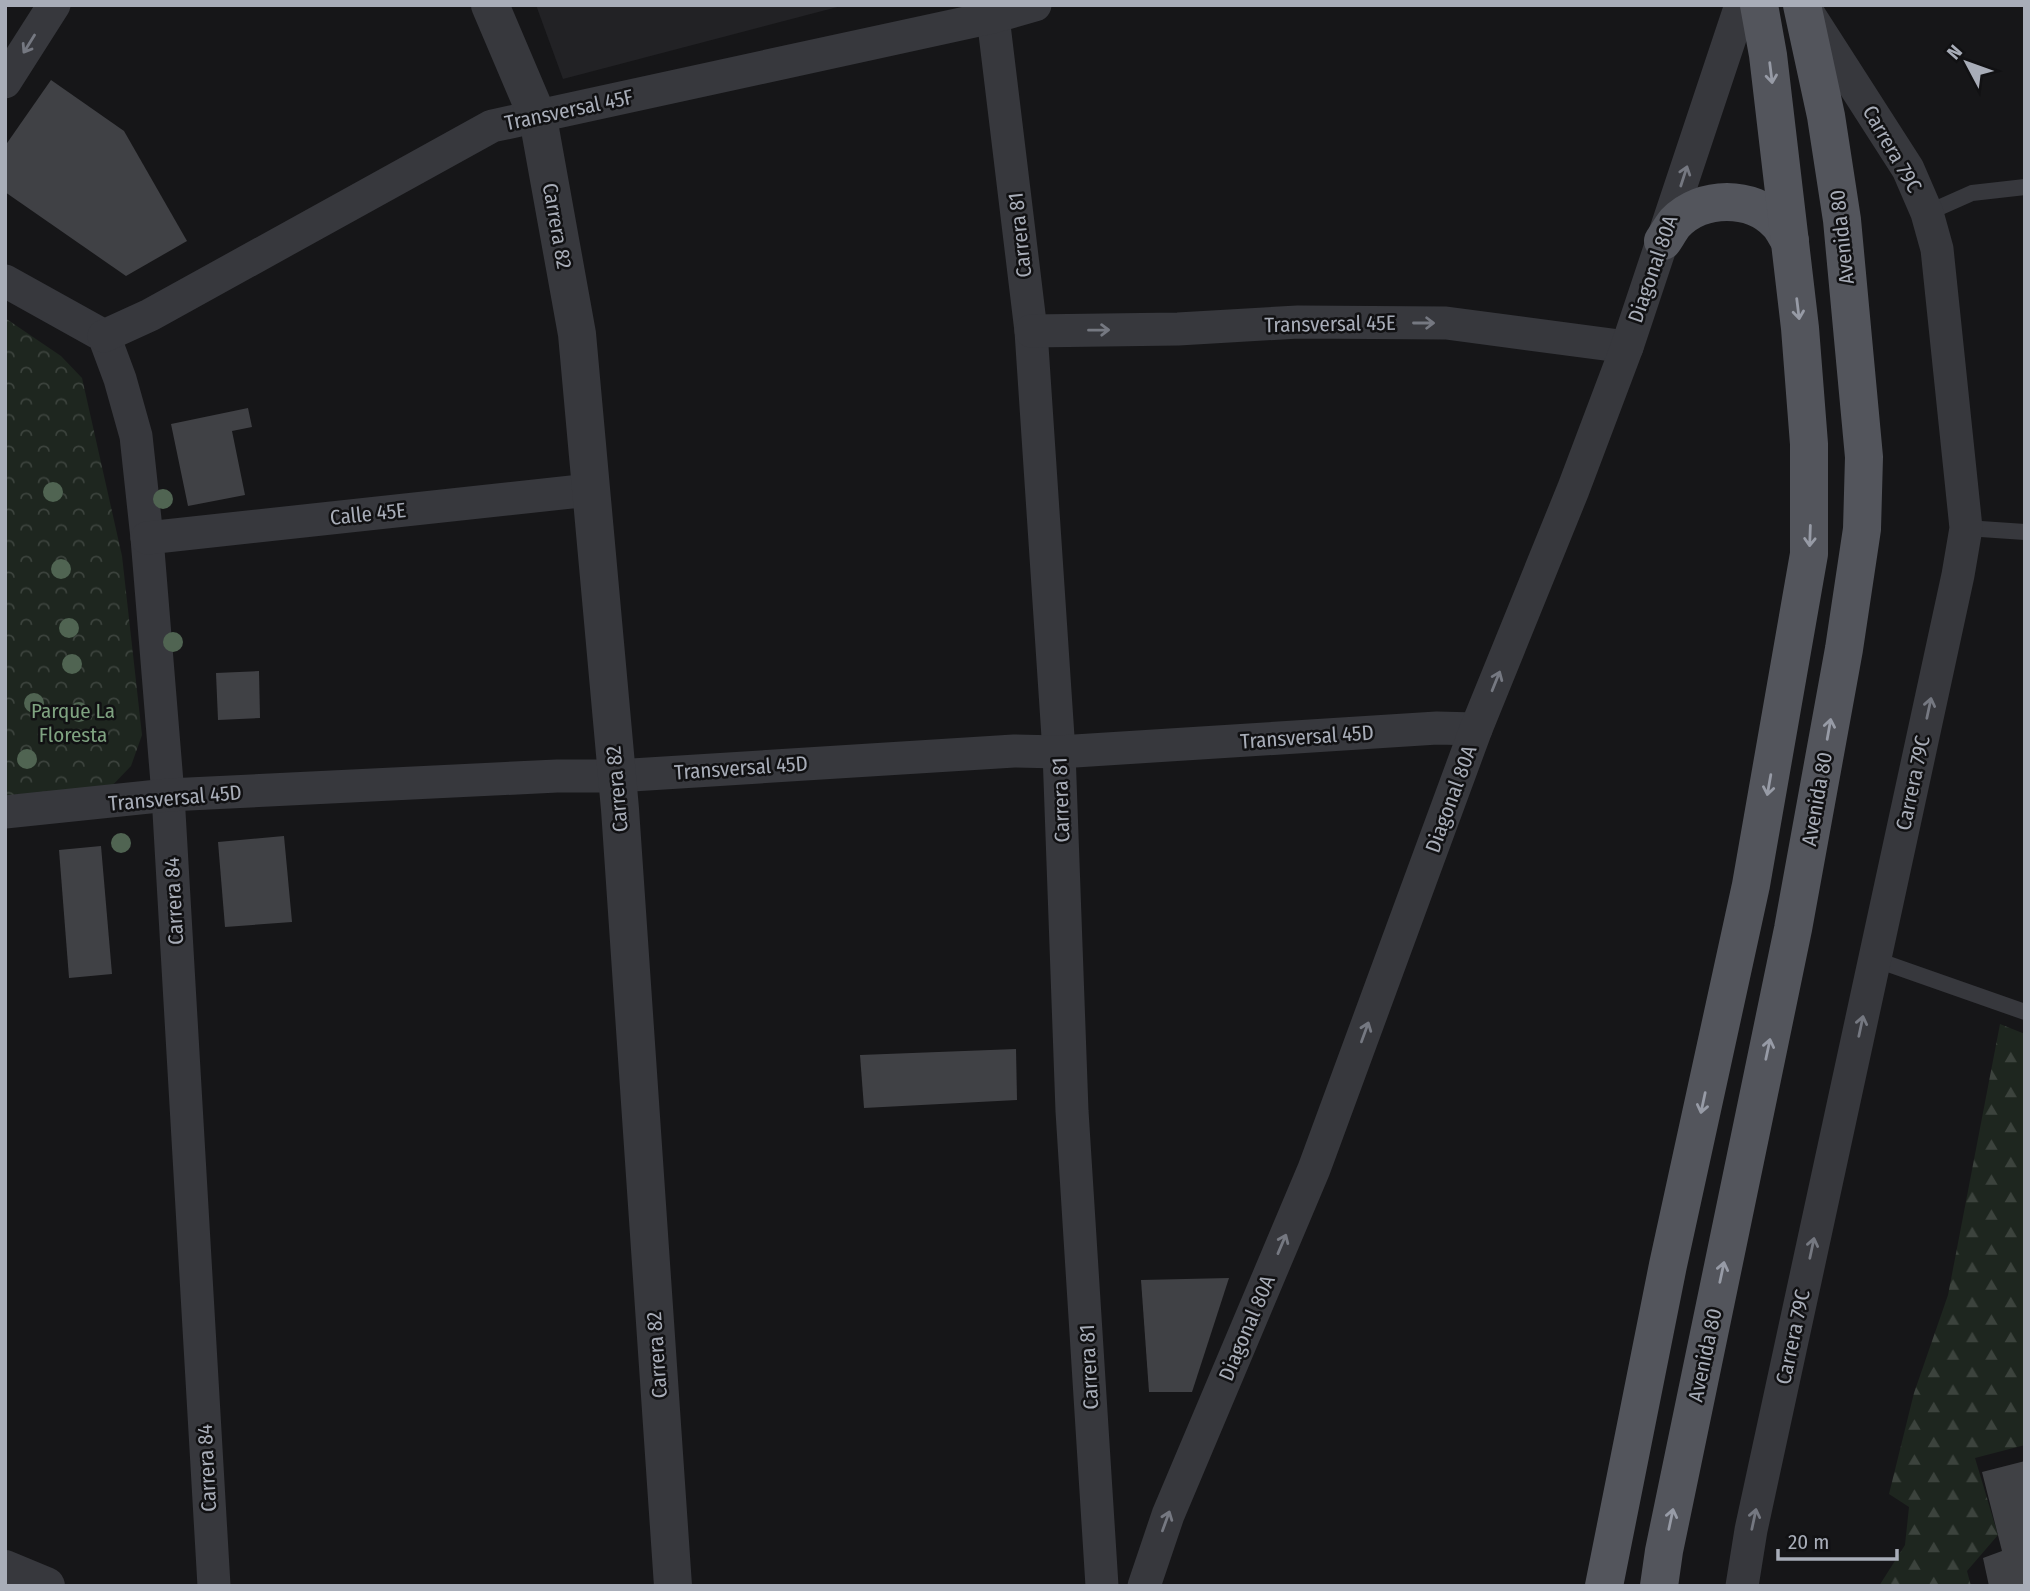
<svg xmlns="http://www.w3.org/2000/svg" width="2030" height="1591" viewBox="0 0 2030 1591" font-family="'Fira Sans Condensed',sans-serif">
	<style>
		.built { fill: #222225 }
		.forest { fill: url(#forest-firs) }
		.park { fill: url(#park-crowns) }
		.building { fill: #404145 }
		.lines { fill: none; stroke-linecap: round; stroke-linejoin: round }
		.service { stroke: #37383d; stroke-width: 16 }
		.minor { stroke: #37383d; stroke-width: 33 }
		.tertiary { stroke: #37383d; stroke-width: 38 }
		.primary { stroke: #53555c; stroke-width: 38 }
		.tree { fill: #506452 }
		.oneway { stroke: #757881 }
		.oneway2 { stroke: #979ba6 }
		.labels { text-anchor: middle; stroke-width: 5; stroke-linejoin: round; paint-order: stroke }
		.street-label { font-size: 21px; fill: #a8adb8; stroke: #111113 }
		.park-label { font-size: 21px; fill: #7fa381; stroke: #111113 }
	</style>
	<defs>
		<pattern id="forest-firs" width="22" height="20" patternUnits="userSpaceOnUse" patternTransform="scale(1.75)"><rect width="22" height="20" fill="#1e261f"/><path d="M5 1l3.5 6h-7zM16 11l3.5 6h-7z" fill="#3c433d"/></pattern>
		<pattern id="park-crowns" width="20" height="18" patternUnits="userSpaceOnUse" patternTransform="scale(1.75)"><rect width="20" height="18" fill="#1e261f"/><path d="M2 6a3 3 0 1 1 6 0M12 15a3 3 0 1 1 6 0" fill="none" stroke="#3c433d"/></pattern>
	</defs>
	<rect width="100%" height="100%" fill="#161618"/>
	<path class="built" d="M536,5H845L563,79Z"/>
	<path class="forest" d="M2000,1024L2025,1034V1445L1975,1458L1998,1535L1967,1571L1971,1586H1879L1905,1545L1909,1507L1889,1494L1914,1393L1948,1295Z"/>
	<path class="park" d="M5,318L61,356L82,378L122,556L142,735L131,766L107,791L5,799Z"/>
	<g class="building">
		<path d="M51,80L124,131L187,241L126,276L5,192V146Z"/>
		<path d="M248,408L252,427L232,431L245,495L188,506L171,424Z"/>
		<path d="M259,671L260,718L218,720L216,673Z"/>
		<path d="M284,836L292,922L225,927L218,842Z"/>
		<path d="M101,846L112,974L69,978L59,850Z"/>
		<path d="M1016,1049L1017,1100L864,1108L860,1055Z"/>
		<path d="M1229,1278L1192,1392H1149L1141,1280Z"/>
		<path d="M2025,1461V1586H1989L1983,1558L2002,1551L1982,1472Z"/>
	</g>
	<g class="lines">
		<g class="service">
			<path d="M1927,213L1972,193L2025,187"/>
			<path d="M1966,528L2025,532"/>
			<path d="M1874,959L2025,1012"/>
		</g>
		<g class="minor">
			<path d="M993,17L1031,331L1059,752L1072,1111L1102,1586"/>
			<path d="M5,82L54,5"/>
			<path d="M5,281L104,336L120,379L136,436L147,538L168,795L214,1586"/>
			<path d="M1031,331L1178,329L1298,322L1446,323L1627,347"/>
			<path d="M104,336L150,315L492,126L993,17L1035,5"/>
			<path d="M147,538L590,490"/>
			<path d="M5,812L168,795L557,776H616L1014,751L1059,752L1437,728L1476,729"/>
			<path d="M1144,1586L1168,1515L1314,1169L1476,729L1573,490L1627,347L1741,5"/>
			<path d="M1742,1586L1751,1530L1958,575L1966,528L1937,249L1927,213L1908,169L1806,10"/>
		</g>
		<g class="tertiary">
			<path d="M490,5L538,118L577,334L620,809L673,1586"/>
			<path d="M5,1569L46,1586"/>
		</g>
		<g class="primary">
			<path d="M1663,241C1667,235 1671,228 1675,223C1702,195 1752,195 1778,223C1783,228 1786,236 1790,241"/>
			<path d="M1604,1586L1668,1265L1751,885L1809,554V444L1800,328L1768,55L1759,5"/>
			<path d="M1659,1586L1664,1551L1793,929L1844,649L1862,529L1864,457L1842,220L1826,116L1802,5"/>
		</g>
	</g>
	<g class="tree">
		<circle cx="53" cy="492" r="10"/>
		<circle cx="163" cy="499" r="10"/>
		<circle cx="61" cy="569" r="10"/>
		<circle cx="69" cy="628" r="10"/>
		<circle cx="173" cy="642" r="10"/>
		<circle cx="72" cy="664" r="10"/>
		<circle cx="34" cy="703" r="10"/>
		<circle cx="79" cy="712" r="10"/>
		<circle cx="27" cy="759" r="10"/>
		<circle cx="121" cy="843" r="10"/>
	</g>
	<defs><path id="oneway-shaft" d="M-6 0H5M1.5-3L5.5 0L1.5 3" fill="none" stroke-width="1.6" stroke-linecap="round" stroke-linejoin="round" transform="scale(1.75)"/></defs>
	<g class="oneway">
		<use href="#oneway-shaft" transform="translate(29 44) rotate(122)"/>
		<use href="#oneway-shaft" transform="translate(1684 176) rotate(-72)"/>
		<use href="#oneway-shaft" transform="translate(1424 323)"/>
		<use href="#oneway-shaft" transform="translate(1099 330) rotate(-1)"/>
		<use href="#oneway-shaft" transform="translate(1496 681) rotate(-68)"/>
		<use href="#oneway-shaft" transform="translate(1929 708) rotate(-78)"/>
		<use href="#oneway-shaft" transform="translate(1861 1026) rotate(-78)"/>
		<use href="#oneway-shaft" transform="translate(1365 1032) rotate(-70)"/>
		<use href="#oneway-shaft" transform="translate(1282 1244) rotate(-67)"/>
		<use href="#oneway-shaft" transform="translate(1812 1248) rotate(-78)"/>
		<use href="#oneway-shaft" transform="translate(1754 1519) rotate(-78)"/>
		<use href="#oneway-shaft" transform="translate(1166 1521) rotate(-70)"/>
	</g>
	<g class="oneway2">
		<use href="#oneway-shaft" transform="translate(1771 73) rotate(83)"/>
		<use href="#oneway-shaft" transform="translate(1798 309) rotate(83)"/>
		<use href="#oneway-shaft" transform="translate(1810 536) rotate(92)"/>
		<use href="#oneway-shaft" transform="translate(1829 729) rotate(-80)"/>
		<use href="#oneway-shaft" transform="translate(1769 785) rotate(100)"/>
		<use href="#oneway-shaft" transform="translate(1768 1049) rotate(-78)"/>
		<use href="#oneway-shaft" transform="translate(1703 1103) rotate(102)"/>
		<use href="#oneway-shaft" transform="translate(1722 1272) rotate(-78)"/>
		<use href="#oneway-shaft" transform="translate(1671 1519) rotate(-78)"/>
	</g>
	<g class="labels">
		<g class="street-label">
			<text transform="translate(569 110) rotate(-12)" y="7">Transversal 45F</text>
			<text transform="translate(1892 149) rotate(60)" y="7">Carrera 79C</text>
			<text transform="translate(557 226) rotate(80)" y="7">Carrera 82</text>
			<text transform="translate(1020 235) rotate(-96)" y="7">Carrera 81</text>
			<text transform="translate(1842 237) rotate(-96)" y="7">Avenida 80</text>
			<text transform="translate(1653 269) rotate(-71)" y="7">Diagonal 80A</text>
			<text transform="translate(1330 324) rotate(-1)" y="7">Transversal 45E</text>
			<text transform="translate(368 514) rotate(-6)" y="7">Calle 45E</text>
			<text transform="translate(1307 737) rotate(-4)" y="7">Transversal 45D</text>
			<text transform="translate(741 768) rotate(-4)" y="7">Transversal 45D</text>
			<text transform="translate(1913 783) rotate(-78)" y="7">Carrera 79C</text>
			<text transform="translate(617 789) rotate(-95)" y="7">Carrera 82</text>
			<text transform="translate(175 798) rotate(-5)" y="7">Transversal 45D</text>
			<text transform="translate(1451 799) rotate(-70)" y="7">Diagonal 80A</text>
			<text transform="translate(1817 799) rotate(-80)" y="7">Avenida 80</text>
			<text transform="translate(1061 800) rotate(-92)" y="7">Carrera 81</text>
			<text transform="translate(174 901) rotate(-93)" y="7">Carrera 84</text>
			<text transform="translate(1247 1328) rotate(-67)" y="7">Diagonal 80A</text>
			<text transform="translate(1793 1337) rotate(-78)" y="7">Carrera 79C</text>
			<text transform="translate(657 1355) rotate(-94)" y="7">Carrera 82</text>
			<text transform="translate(1705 1355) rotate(-78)" y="7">Avenida 80</text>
			<text transform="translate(1089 1367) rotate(-93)" y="7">Carrera 81</text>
			<text transform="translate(207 1468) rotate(-93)" y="7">Carrera 84</text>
		</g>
		<g class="park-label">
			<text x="73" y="718">Parque La<tspan x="73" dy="24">Floresta</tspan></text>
		</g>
	</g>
	<rect width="2030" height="1591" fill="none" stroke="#a8adb8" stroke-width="14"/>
	<g transform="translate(1967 63) rotate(311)" stroke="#111113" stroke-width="5" paint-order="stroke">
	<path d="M0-5L12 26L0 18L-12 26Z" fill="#a8adb8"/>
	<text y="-10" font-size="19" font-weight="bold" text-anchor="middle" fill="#a8adb8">N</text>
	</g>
	<path d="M1778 1549v10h119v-10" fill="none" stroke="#a8adb8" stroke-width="3.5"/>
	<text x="1788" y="1549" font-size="21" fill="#a8adb8" stroke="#111113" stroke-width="5" paint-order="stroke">20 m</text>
</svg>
